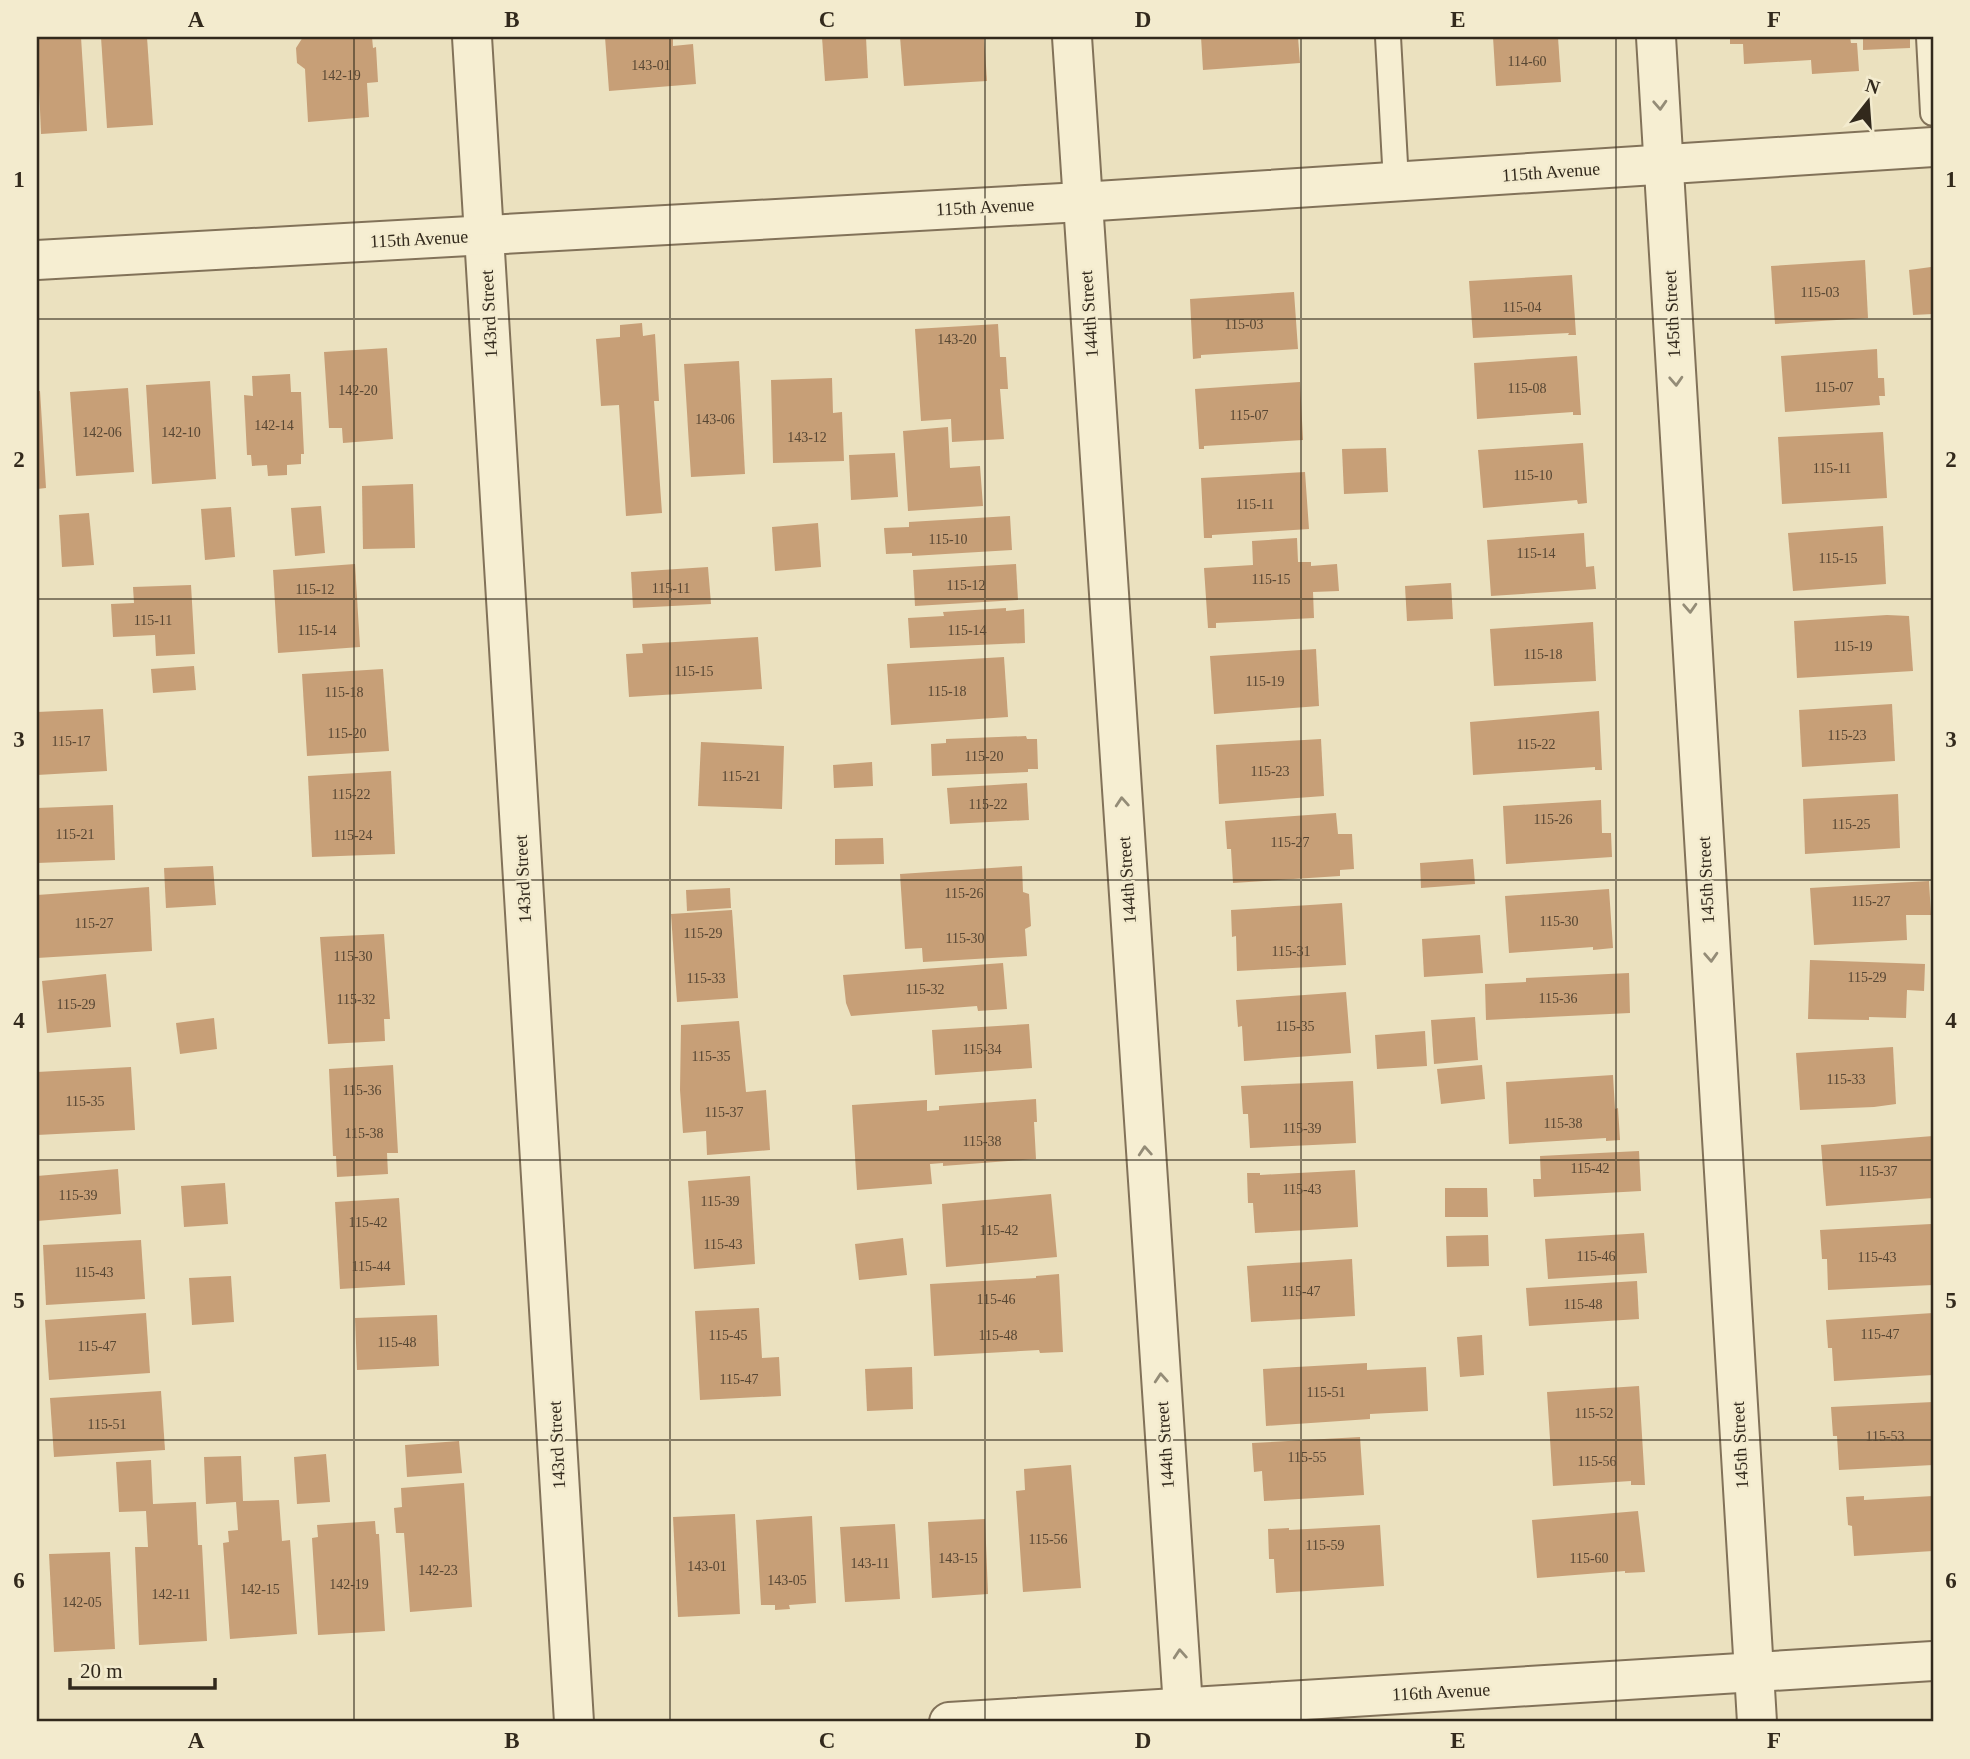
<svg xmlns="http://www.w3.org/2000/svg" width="1970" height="1759" viewBox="0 0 1970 1759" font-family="'Times New Roman',serif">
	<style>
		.building { fill: #c79f77 }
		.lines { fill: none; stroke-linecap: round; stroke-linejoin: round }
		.service-casing { stroke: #827259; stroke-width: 28 }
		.minor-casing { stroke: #827259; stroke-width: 42 }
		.service { stroke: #f6eed2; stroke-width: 24 }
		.minor { stroke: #f6eed2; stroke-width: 38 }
		.oneway { stroke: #948c77 }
		.grid { fill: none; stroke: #32291c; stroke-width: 2; stroke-opacity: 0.55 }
		.labels { text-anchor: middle; stroke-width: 5; stroke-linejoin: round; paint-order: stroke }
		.number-label { font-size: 14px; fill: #574633 }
		.street-label { font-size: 18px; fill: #32291c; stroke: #f3ebce }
		.neatline { fill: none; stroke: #32291c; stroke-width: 2.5 }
		.grid-label { font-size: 23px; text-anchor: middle; font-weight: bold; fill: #32291c }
	</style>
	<rect width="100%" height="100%" fill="#ebe1bf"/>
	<g class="building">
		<path d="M37,37H81L87,131L41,134Z"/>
		<path d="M101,37H147L153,125L107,128Z"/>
		<path d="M303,37H372L373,48L376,47L378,82L367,83L369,117L308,122L305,69L297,63L296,48Z"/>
		<path d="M605,37H673V46L693,44L696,84L609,91Z"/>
		<path d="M822,37H866L868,78L825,81Z"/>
		<path d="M900,37H984L987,81L904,86Z"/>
		<path d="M1201,37H1298L1300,63L1203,70Z"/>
		<path d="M1493,37H1558L1561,82L1496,86Z"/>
		<path d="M1730,37H1850L1851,43H1857L1859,71L1812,74L1811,60L1744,64L1743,44H1730Z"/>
		<path d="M1863,37H1910V48L1863,50Z"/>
		<path d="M1865,260L1868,318L1775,324L1771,266Z"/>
		<path d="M1931,264H1933V314L1913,315L1909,270L1931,267Z"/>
		<path d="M1572,275L1576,335H1568L1569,333L1473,338L1469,281Z"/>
		<path d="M1294,292L1298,349L1201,355V358L1193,359L1190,299Z"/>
		<path d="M642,323L643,336L655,334L659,401H654L662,513L626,516L619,405L601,406L596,339L620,337V325Z"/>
		<path d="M998,324L1000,357H1006L1008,389H1000L1004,439L952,442L951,419L921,421L915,329Z"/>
		<path d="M387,348L393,439L343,443L342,428H329L324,352Z"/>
		<path d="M1877,349L1878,378H1884L1885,396H1879L1880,405L1785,412L1781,356Z"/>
		<path d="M1577,356L1581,415H1573V412L1477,419L1474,363Z"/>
		<path d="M739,361L745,474L691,477L684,364Z"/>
		<path d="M290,374L291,392H301L304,454H301V464L287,465V475L268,476L267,465L252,466L251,455H247L244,395L253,396L252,376Z"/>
		<path d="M832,378L833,413L842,412L844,461L773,463L771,380Z"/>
		<path d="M210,381L216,479L152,484L146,385Z"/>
		<path d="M1300,382L1303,440L1204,446V449H1199L1195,389Z"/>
		<path d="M128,388L134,472L76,476L70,392Z"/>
		<path d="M37,391H40L46,488L37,489Z"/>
		<path d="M948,427L950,468L980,466L983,506L908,511L903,431Z"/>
		<path d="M1883,432L1887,498L1782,504L1778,437Z"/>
		<path d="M1583,443L1587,503L1578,504L1577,500L1483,508L1478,450Z"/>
		<path d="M1386,448L1388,492L1344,494L1342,449Z"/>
		<path d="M895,453L898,497L851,500L849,455Z"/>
		<path d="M1305,472L1309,529L1212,535V538H1204L1201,478Z"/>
		<path d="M413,484L415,548L363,549L362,486Z"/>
		<path d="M321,506L325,553L295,556L291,508Z"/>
		<path d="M231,507L235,557L205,560L201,509Z"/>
		<path d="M89,513L94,565L62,567L59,515Z"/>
		<path d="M1010,516L1012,550L912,556V553L886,554L884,528L909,527V522Z"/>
		<path d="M818,523L821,567L775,571L772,527Z"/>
		<path d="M1883,526L1886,584L1793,591L1788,533Z"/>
		<path d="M1584,533L1586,567L1594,566L1596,589L1491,596L1487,540Z"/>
		<path d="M1297,538L1298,562H1311V566L1337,564L1339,591L1313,592L1314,618L1216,623V628H1208L1204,568L1253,565L1252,541Z"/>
		<path d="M355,564L360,647L278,653L273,570Z"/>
		<path d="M1016,564L1018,600L915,606L913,570Z"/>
		<path d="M708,567L711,604L633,608L631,572Z"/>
		<path d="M1451,583L1453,619L1407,621L1405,586Z"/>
		<path d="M191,585L195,654L156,656L155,635L113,637L111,604L134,603L133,587Z"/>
		<path d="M1006,608V611L1024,609L1025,643L910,648L908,618L944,616L943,612Z"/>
		<path d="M1887,615L1909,616L1913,671L1797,678L1794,621Z"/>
		<path d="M1593,622L1596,681L1494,686L1490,629Z"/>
		<path d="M758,637L762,689L629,697L626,654L643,653L642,644Z"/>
		<path d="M1316,649L1319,706L1214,714L1210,656Z"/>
		<path d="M1004,657L1008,717L891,725L887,664Z"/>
		<path d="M194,666L196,690L153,693L151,669Z"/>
		<path d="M383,669L389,751L307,756L302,674Z"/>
		<path d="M1892,704L1895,761L1802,767L1799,710Z"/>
		<path d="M103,709L107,771L37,775V712Z"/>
		<path d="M1599,711L1602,770H1595V767L1473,775L1470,722Z"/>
		<path d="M1026,736L1027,739H1037L1038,769H1028V772L932,776L931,744L946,743V739Z"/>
		<path d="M1321,739L1324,796L1219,804L1216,745Z"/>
		<path d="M701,742L784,746L782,809L698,806Z"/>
		<path d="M872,762L873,786L834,788L833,765Z"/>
		<path d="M391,771L395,854L312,857L308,776Z"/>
		<path d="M1027,783L1029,820L950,824L947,788Z"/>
		<path d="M1898,794L1900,848L1805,854L1803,799Z"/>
		<path d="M1601,800L1602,833H1611L1612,857L1506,864L1503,806Z"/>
		<path d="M113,805L115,860L37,863V808Z"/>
		<path d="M1336,813L1338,834H1352L1354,869L1340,870V876L1233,883L1231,849H1227L1225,821Z"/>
		<path d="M883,838L884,864L835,865V839Z"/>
		<path d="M1473,859L1475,884L1421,888L1420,863Z"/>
		<path d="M213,866L216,905L166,908L164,868Z"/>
		<path d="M1022,866L1023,892L1029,894L1031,926L1025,929L1027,956L923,962L922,948L905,949L900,874Z"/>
		<path d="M1929,881L1931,915H1906L1907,940L1814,945L1810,888Z"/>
		<path d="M149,887L152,951L37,958V895Z"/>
		<path d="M730,888L731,908L687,911L686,890Z"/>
		<path d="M1609,889L1613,948L1593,950V947L1509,953L1505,896Z"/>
		<path d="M1342,903L1346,965L1237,971L1236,936L1232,937L1231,910Z"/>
		<path d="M732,910L738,998L677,1002L671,914Z"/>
		<path d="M384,934L390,1019H384L385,1041L328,1044L320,937Z"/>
		<path d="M1480,935L1483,973L1424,977L1422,939Z"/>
		<path d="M1810,960L1925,964L1924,991L1907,990L1906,1018L1869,1017V1020L1808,1019Z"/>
		<path d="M1003,963L1007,1009L978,1011L977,1006L851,1016L846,1003L843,975Z"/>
		<path d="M1629,973L1630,1013L1486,1020L1485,984L1526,982V978Z"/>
		<path d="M106,974L111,1027L47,1033L42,981Z"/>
		<path d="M1346,992L1351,1053L1244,1061L1242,1026L1238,1027L1236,1000Z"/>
		<path d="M1475,1017L1478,1060L1434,1064L1431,1020Z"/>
		<path d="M214,1018L217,1049L180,1054L176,1023Z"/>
		<path d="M739,1021L746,1092L766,1090L770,1150L707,1155L706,1131L683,1133L680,1090L681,1025Z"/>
		<path d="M1029,1024L1032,1068L935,1075L932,1030Z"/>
		<path d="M1425,1031L1427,1066L1377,1069L1375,1035Z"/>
		<path d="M1893,1047L1896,1104L1874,1107L1800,1110L1796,1053Z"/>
		<path d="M393,1065L398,1153H387L388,1174L337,1177L336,1156H333L329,1069Z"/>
		<path d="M1482,1065L1485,1099L1441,1104L1437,1069Z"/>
		<path d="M131,1067L135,1130L37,1135V1072Z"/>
		<path d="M1613,1075L1615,1109L1618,1108L1620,1140L1606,1141V1138L1509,1144L1506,1082Z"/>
		<path d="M1353,1081L1356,1143L1250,1148L1248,1114H1243L1241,1086Z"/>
		<path d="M1036,1099L1037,1122H1034L1036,1159L943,1166V1163L930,1164L932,1184L857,1190L852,1105L927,1100V1111L939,1110V1106Z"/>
		<path d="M1933,1136V1198L1826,1206L1821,1145Z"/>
		<path d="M1639,1151L1641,1191L1534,1197L1533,1179H1541L1540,1156Z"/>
		<path d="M118,1169L121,1214L37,1221V1176Z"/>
		<path d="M1355,1170L1358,1227L1255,1233L1253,1203H1248L1247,1173H1260V1175Z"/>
		<path d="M750,1176L755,1264L694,1269L688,1181Z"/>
		<path d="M225,1183L228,1224L184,1227L181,1186Z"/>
		<path d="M1445,1188H1487L1488,1217H1445Z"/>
		<path d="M1051,1194L1057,1257L946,1267L942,1204Z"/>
		<path d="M399,1198L405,1285L340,1289L335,1202Z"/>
		<path d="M1931,1224L1933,1285L1828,1290L1827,1259H1822L1820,1230Z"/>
		<path d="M1644,1233L1647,1273L1548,1279L1545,1239Z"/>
		<path d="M1488,1235L1489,1266L1447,1267L1446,1236Z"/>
		<path d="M903,1238L907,1275L859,1280L855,1244Z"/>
		<path d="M141,1240L145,1299L46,1305L43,1245Z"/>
		<path d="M1352,1259L1355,1316L1251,1322L1247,1266Z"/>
		<path d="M1059,1274L1063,1352L1040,1353L1039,1350L934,1356L930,1284L1036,1278V1276Z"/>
		<path d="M231,1276L234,1322L192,1325L189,1278Z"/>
		<path d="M1637,1281L1639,1319L1529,1326L1526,1288Z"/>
		<path d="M759,1308L762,1358L779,1357L781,1396L700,1400L695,1311Z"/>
		<path d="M146,1313L150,1373L49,1380L45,1320Z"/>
		<path d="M1933,1313V1375L1834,1381L1832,1348H1828L1826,1320Z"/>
		<path d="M437,1315L439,1366L357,1370L355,1318Z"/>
		<path d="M1482,1335L1484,1375L1460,1377L1457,1337Z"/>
		<path d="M1367,1363V1370L1426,1367L1428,1411L1370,1414V1419L1266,1426L1263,1369Z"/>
		<path d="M912,1367L913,1409L867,1411L865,1369Z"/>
		<path d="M1639,1386L1645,1485H1631V1481L1553,1486L1547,1392Z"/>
		<path d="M161,1391L165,1450L54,1457L50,1398Z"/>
		<path d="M1933,1402V1465L1839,1470L1837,1436H1833L1831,1407Z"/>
		<path d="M1360,1437L1364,1495L1264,1501L1262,1471L1254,1472L1252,1443Z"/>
		<path d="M459,1441L462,1473L407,1477L405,1445Z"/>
		<path d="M326,1454L330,1502L297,1504L294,1457Z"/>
		<path d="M241,1456L243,1501L279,1500L282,1541L290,1540L297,1634L230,1639L223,1543L229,1542L228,1531L238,1530L236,1502L206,1504L204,1457Z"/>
		<path d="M151,1460L153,1504L196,1502L198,1545H202L207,1641L139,1645L135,1547H148L146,1511L119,1512L116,1462Z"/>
		<path d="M1071,1465L1081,1588L1023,1592L1016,1491L1025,1490L1024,1469Z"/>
		<path d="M464,1483L472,1607L410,1612L404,1533H396L394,1508L402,1507L401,1488Z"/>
		<path d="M1864,1496V1500L1933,1496V1551L1854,1556L1852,1526L1848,1525L1846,1497Z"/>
		<path d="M1638,1511L1645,1572L1625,1573V1571L1537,1578L1532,1520Z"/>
		<path d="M735,1514L740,1614L678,1617L673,1517Z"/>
		<path d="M812,1516L816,1603L789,1605L790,1609L775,1610V1605H761L756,1520Z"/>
		<path d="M985,1519L988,1594L932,1598L928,1522Z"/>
		<path d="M375,1521L376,1534H379L385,1631L318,1635L312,1538L318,1537L317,1525Z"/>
		<path d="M895,1524L900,1599L845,1602L840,1527Z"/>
		<path d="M1380,1525L1384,1586L1276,1593L1274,1559H1269L1268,1529L1289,1528V1530Z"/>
		<path d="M110,1552L115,1649L54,1652L49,1554Z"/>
	</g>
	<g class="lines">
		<g class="service-casing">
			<g id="service">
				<path d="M1388,37L1396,182"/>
				<path d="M1929,37L1933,113"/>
			</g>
		</g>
		<g class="minor-casing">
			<g id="minor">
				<path d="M472,37L574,1722"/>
				<path d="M1072,37L1184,1722"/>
				<path d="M1656,37L1757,1722"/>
				<path d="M37,260L1081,202L1933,147"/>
				<path d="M949,1722L1933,1661"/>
			</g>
		</g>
		<use href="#service" class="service"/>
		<use href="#minor" class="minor"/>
	</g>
	<defs><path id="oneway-chevron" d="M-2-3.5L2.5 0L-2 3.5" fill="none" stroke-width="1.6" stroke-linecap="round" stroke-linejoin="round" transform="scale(1.75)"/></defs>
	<g class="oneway">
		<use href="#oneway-chevron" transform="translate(1660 105) rotate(87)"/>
		<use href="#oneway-chevron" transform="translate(1676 381) rotate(87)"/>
		<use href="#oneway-chevron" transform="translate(1690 608) rotate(87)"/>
		<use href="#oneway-chevron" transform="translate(1122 802) rotate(-94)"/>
		<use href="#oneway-chevron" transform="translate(1711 957) rotate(87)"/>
		<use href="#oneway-chevron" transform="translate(1145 1151) rotate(-94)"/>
		<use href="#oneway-chevron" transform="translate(1161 1378) rotate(-94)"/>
		<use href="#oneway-chevron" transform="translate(1180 1654) rotate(-94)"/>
	</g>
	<path class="grid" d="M354,37V1722M670,37V1722M985,37V1722M1301,37V1722M1616,37V1722M37,319H1933M37,599H1933M37,880H1933M37,1160H1933M37,1440H1933"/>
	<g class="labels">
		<g class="number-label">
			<text x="1527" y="66">114-60</text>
			<text x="651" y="70">143-01</text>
			<text x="341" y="80">142-19</text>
			<text x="1820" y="297">115-03</text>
			<text x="1522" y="312">115-04</text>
			<text x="1244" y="329">115-03</text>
			<text x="957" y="344">143-20</text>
			<text x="1834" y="392">115-07</text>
			<text x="1527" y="393">115-08</text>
			<text x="358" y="395">142-20</text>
			<text x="1249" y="420">115-07</text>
			<text x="715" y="424">143-06</text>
			<text x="274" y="430">142-14</text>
			<text x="102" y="437">142-06</text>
			<text x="181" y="437">142-10</text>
			<text x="807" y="442">143-12</text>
			<text x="1832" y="473">115-11</text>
			<text x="1533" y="480">115-10</text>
			<text x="1255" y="509">115-11</text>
			<text x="948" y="544">115-10</text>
			<text x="1536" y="558">115-14</text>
			<text x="1838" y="563">115-15</text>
			<text x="1271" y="584">115-15</text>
			<text x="966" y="590">115-12</text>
			<text x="671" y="593">115-11</text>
			<text x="315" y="594">115-12</text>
			<text x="153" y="625">115-11</text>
			<text x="317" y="635">115-14</text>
			<text x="967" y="635">115-14</text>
			<text x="1853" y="651">115-19</text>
			<text x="1543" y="659">115-18</text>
			<text x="694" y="676">115-15</text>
			<text x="1265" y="686">115-19</text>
			<text x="947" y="696">115-18</text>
			<text x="344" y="697">115-18</text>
			<text x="347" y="738">115-20</text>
			<text x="1847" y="740">115-23</text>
			<text x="71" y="746">115-17</text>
			<text x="1536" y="749">115-22</text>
			<text x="984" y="761">115-20</text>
			<text x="1270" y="776">115-23</text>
			<text x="741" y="781">115-21</text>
			<text x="351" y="799">115-22</text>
			<text x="988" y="809">115-22</text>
			<text x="1553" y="824">115-26</text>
			<text x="1851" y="829">115-25</text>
			<text x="75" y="839">115-21</text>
			<text x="353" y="840">115-24</text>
			<text x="1290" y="847">115-27</text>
			<text x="964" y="898">115-26</text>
			<text x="1871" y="906">115-27</text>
			<text x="1559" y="926">115-30</text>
			<text x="94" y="928">115-27</text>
			<text x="703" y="938">115-29</text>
			<text x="965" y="943">115-30</text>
			<text x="1291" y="956">115-31</text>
			<text x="353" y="961">115-30</text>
			<text x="1867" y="982">115-29</text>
			<text x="706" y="983">115-33</text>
			<text x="925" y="994">115-32</text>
			<text x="1558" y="1003">115-36</text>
			<text x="356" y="1004">115-32</text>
			<text x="76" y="1009">115-29</text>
			<text x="1295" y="1031">115-35</text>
			<text x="982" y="1054">115-34</text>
			<text x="711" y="1061">115-35</text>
			<text x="1846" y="1084">115-33</text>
			<text x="362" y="1095">115-36</text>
			<text x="85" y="1106">115-35</text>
			<text x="724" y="1117">115-37</text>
			<text x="1563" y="1128">115-38</text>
			<text x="1302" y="1133">115-39</text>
			<text x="364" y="1138">115-38</text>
			<text x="982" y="1146">115-38</text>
			<text x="1590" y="1173">115-42</text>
			<text x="1878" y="1176">115-37</text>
			<text x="1302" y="1194">115-43</text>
			<text x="78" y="1200">115-39</text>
			<text x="720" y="1206">115-39</text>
			<text x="368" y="1227">115-42</text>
			<text x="999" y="1235">115-42</text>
			<text x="723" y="1249">115-43</text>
			<text x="1596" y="1261">115-46</text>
			<text x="1877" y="1262">115-43</text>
			<text x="371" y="1271">115-44</text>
			<text x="94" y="1277">115-43</text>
			<text x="1301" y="1296">115-47</text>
			<text x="996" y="1304">115-46</text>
			<text x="1583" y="1309">115-48</text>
			<text x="1880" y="1339">115-47</text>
			<text x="728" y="1340">115-45</text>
			<text x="998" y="1340">115-48</text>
			<text x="397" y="1347">115-48</text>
			<text x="97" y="1351">115-47</text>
			<text x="739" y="1384">115-47</text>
			<text x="1326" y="1397">115-51</text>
			<text x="1594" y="1418">115-52</text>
			<text x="107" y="1429">115-51</text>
			<text x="1885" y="1441">115-53</text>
			<text x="1307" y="1462">115-55</text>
			<text x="1597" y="1466">115-56</text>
			<text x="1048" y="1544">115-56</text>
			<text x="1325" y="1550">115-59</text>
			<text x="958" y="1563">143-15</text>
			<text x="1589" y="1563">115-60</text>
			<text x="870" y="1568">143-11</text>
			<text x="707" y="1571">143-01</text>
			<text x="438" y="1575">142-23</text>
			<text x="787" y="1585">143-05</text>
			<text x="349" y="1589">142-19</text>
			<text x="260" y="1594">142-15</text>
			<text x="171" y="1599">142-11</text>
			<text x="82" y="1607">142-05</text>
		</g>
		<g class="street-label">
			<text transform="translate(1551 172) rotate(-4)" y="6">115th Avenue</text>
			<text transform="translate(985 207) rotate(-3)" y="6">115th Avenue</text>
			<text transform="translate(419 239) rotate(-3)" y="6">115th Avenue</text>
			<text transform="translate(489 314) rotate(-93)" y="6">143rd Street</text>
			<text transform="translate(1089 314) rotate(-94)" y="6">144th Street</text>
			<text transform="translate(1672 314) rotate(-93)" y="6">145th Street</text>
			<text transform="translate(523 879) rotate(-93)" y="6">143rd Street</text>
			<text transform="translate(1127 880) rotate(-94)" y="6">144th Street</text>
			<text transform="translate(1706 880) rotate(-93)" y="6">145th Street</text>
			<text transform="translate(557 1445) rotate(-93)" y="6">143rd Street</text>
			<text transform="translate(1165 1445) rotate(-94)" y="6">144th Street</text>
			<text transform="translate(1740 1445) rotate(-93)" y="6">145th Street</text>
			<text transform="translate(1441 1692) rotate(-3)" y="6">116th Avenue</text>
		</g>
	</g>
	<rect width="1970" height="1759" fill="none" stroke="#f3ebce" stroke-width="77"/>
	<g transform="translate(1868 102) rotate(17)" stroke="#f3ebce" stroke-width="5" paint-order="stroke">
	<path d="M0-5L12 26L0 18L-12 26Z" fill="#32291c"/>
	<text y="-10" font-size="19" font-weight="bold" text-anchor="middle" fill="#32291c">N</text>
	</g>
	<path d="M70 1678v10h145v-10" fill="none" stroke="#32291c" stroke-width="3.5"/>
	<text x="80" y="1678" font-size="21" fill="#32291c" stroke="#f3ebce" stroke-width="5" paint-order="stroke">20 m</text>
	<rect x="38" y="38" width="1894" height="1682" class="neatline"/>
	<g class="grid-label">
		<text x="196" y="27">A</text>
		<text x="512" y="27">B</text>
		<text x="827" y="27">C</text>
		<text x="1143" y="27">D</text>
		<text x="1458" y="27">E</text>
		<text x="1774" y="27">F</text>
		<text x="19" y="187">1</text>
		<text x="1951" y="187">1</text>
		<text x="19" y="467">2</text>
		<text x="1951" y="467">2</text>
		<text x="19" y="747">3</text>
		<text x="1951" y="747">3</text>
		<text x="19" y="1028">4</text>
		<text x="1951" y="1028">4</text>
		<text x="19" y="1308">5</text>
		<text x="1951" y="1308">5</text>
		<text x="19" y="1588">6</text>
		<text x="1951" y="1588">6</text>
		<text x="196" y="1748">A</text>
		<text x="512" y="1748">B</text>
		<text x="827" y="1748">C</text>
		<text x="1143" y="1748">D</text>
		<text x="1458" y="1748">E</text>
		<text x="1774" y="1748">F</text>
	</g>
</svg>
